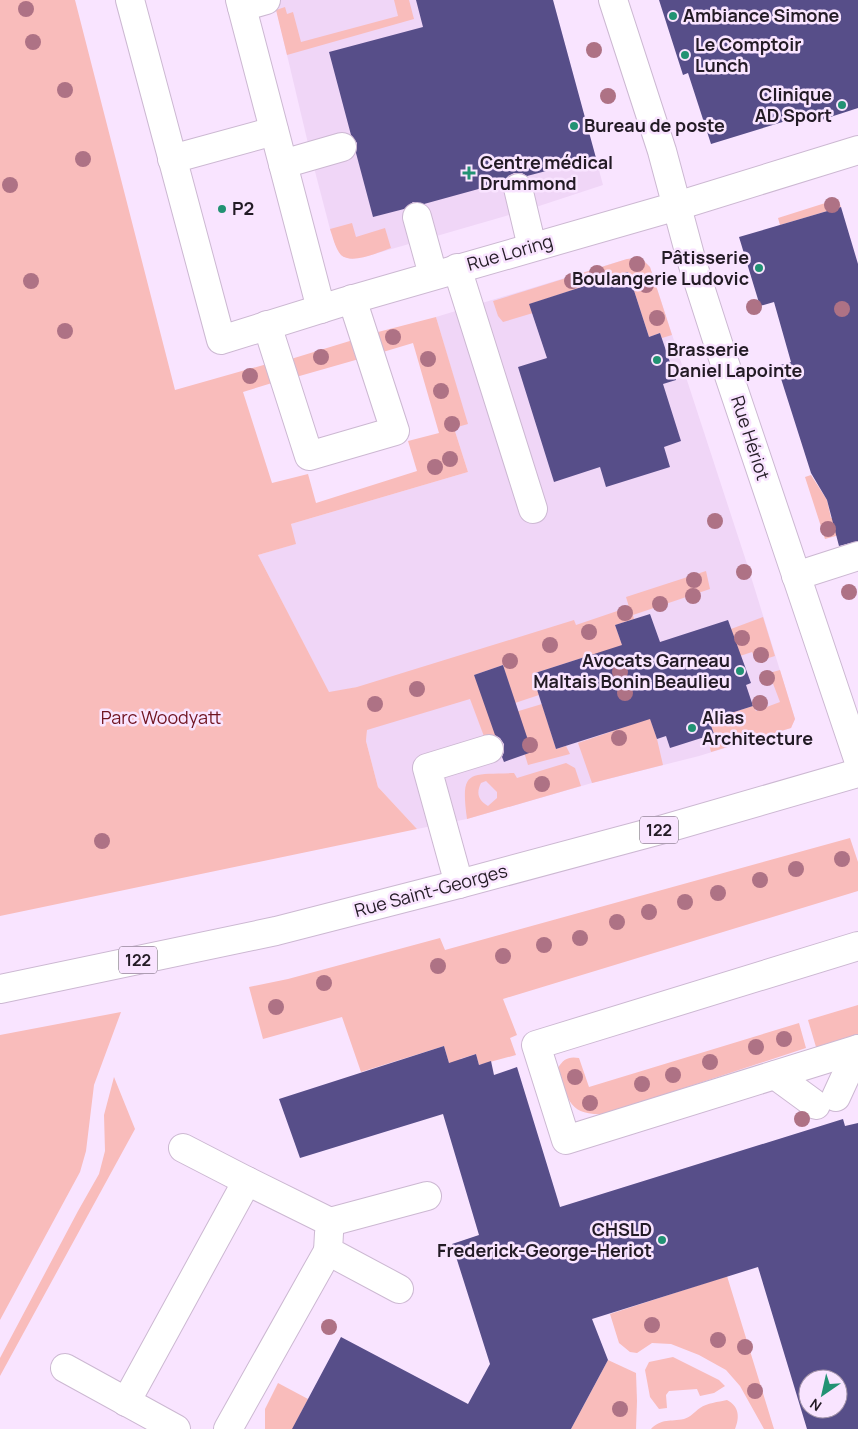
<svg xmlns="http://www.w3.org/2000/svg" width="858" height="1429" viewBox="0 0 858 1429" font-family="Manrope,sans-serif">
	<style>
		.built { fill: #f0d6f7 }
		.green { fill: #f9bcbb; fill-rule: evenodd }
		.building { fill: #574e89; fill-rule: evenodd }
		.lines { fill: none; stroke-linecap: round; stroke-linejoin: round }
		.minor-casing { stroke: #ccb8d2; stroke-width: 30 }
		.major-casing { stroke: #ccb8d2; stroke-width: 30 }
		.minor { stroke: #fff; stroke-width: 28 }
		.major { stroke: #fff; stroke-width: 28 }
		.tree { fill: #ae7285 }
		.poi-dot { fill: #229273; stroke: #f9e4ff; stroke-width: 2 }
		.labels { text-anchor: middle; stroke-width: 5; stroke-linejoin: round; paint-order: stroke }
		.shield { fill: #f9e4ff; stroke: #635766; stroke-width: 1 }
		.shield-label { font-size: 16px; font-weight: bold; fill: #231b25 }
		.poi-label { font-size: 18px; font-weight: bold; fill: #231b25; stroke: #f9e4ff; text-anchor: start }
		.street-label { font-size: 18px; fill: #231b25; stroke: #f9e4ff }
		.park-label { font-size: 18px; fill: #701421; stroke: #f9e4ff }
	</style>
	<rect width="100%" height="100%" fill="#f9e4ff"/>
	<g class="built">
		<path d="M274,0H553L603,185L533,208L364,257L351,259L342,256L337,249L330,229L311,156Z"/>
		<path d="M636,258L644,261L650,267L748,567L795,719L791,728L699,756L592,783L467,819L417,829L378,787L366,741L367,730L357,687L329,693L258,555L295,544L291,524L468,472L454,428L467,423L436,317L627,259Z"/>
	</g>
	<g class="green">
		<path d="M0,0H75L175,390L267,364L272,383L243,392L272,483L308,474L316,503L417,471L408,441L439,433L413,343L383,352L378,332L436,317L468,424L454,428L468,472L291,524L296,544L258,555L329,692L357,687L574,620L576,625L629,607L626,597L706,571L710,589L633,615L634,619L615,625L627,658L636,676L657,739L663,765L592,783L578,743L613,731L588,656L532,674L539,695L515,703L503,665L474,675L503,734L485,739L470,699L367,730L366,741L378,787L417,829L0,916Z"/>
		<path d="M394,0H409L414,19L287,55L276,10L285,7L287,14L293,12L301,42L398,16Z"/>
		<path d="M838,199L841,207L780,225L778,218Z"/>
		<path d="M352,223L356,237L385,228L391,248C379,252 352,265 341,255C335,248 333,237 330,229Z"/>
		<path d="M636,258L644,261L650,267L672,335L662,338L660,333L649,337L628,272L530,304L533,313L503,322L498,316L493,301L627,259Z"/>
		<path d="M353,340L359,359L296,377L291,359Z"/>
		<path d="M811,475L827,500L831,518L851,519L843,534L825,539L805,477Z"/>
		<path d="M763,617L775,656L756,662L752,652L740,656L731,629Z"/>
		<path d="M780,670L795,719L791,728L711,752L707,736L714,734L709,720L753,706L756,711L780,702L769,673Z"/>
		<path d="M542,704L556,749L566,746L570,754L528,765L512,713Z"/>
		<path d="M566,763L575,768L581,786L467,819C460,768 469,775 514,773L517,778ZM486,781L497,792V798L488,806C478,800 476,793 481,783Z"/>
		<path d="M850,838L858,862V891L503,999L517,1035L510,1038L516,1055L479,1065L476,1054L460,1059L463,1070L452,1074L444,1046L361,1072L342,1017L263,1039L249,987L288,979L440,938L445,950Z"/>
		<path d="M858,1005V1034L816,1047L808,1020Z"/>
		<path d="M121,1012L94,1085L86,1151L80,1172L0,1320V1035Z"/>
		<path d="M799,1023L806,1048L605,1114C567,1116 568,1098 558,1068C563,1059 569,1056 579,1058L589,1087Z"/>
		<path d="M114,1077L135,1129L0,1376V1358L78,1211L99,1174L105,1151L104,1115Z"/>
		<path d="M727,1276L774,1429H764L740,1386L726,1370L699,1355L671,1344L652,1343L637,1353L630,1352L619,1343L610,1314Z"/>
		<path d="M673,1357L719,1380L725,1386L714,1393L700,1396L697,1389L669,1391L666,1395L667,1408L659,1409L650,1397L645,1370L649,1362Z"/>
		<path d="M608,1360L636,1373L637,1401L636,1429H571Z"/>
		<path d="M278,1383L308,1399L294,1426L299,1429H265V1409Z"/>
		<path d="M727,1400C739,1406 740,1417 735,1429H651C662,1418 670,1422 684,1419C691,1417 694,1412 700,1408C707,1403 718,1402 727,1400Z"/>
	</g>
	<g class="building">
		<path d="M416,0H553L596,158L527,176L522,173H514L508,176L504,182L424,204L413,202L404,209L373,217L356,153L357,143L351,135L329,52L423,27Z"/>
		<path d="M659,0H858V108L815,122L812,113L711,144L688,73L683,75Z"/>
		<path d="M841,207L858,264V541L839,546L827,500L811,473L777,366L791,362L774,302L760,306L739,237Z"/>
		<path d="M628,272L649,337L660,333L676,380L663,384L681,441L664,447L670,467L606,487L600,467L554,482L518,367L547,358L529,304Z"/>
		<path d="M650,614L660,642L728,620L751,683L746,685L753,706L709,720L714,734L670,748L666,736L657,739L650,719L556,749L532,674L622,645L615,625Z"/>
		<path d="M503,665L532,752L504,762L502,757L504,752V744L500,738L495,735L474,675Z"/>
		<path d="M444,1046L449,1063L476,1054L479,1065L491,1061L494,1075L517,1067L560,1207L843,1119L845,1126L858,1123V1429H807L758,1267L592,1319L608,1360L571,1429H292L341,1337L468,1404L490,1364L452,1244L479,1235L443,1114L300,1158L279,1099ZM808,1379H838V1409H808Z"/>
	</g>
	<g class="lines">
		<g class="minor-casing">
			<g id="minor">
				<path d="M130,0L221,340L343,302L677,206L858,150"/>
				<path d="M240,0L321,309"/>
				<path d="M613,0L662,151L691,259L718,343L858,759"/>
				<path d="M242,7L266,0"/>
				<path d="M172,159L274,131"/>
				<path d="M283,164L342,147"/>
				<path d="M518,188L532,247"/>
				<path d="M417,217L433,275"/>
				<path d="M457,268L533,509"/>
				<path d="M267,325L309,456L395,431L352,299"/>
				<path d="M796,576L858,556"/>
				<path d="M459,884L427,768L489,749"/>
				<path d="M858,946L536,1045L566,1140L858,1049"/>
				<path d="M775,1075L816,1105"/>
				<path d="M836,1097L858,1049"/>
				<path d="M183,1148L247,1181"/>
				<path d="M329,1233L328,1251L399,1289"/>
				<path d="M65,1368L176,1429"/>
				<path d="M126,1402L247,1181L330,1222L427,1196"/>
				<path d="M228,1429L328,1251"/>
			</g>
		</g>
		<g class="major-casing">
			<path id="major" d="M0,989L276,931L459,884L664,829L858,773"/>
		</g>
		<use href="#minor" class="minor"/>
		<use href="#major" class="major"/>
	</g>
	<g class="tree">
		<circle cx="26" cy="9" r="8"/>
		<circle cx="33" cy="42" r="8"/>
		<circle cx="594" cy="50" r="8"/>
		<circle cx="65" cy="90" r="8"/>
		<circle cx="608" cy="96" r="8"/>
		<circle cx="83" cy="159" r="8"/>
		<circle cx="10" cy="185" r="8"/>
		<circle cx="832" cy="205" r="8"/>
		<circle cx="637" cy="264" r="8"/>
		<circle cx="597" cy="273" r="8"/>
		<circle cx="31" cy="281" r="8"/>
		<circle cx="572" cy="281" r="8"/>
		<circle cx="646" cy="285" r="8"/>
		<circle cx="754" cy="307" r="8"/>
		<circle cx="842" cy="309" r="8"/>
		<circle cx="657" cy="318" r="8"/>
		<circle cx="65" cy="331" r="8"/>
		<circle cx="393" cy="337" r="8"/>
		<circle cx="321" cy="357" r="8"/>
		<circle cx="428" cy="359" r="8"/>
		<circle cx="250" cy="376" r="8"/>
		<circle cx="441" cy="391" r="8"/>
		<circle cx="452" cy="424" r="8"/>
		<circle cx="450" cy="459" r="8"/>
		<circle cx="435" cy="467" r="8"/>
		<circle cx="715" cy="521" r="8"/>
		<circle cx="828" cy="529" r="8"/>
		<circle cx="744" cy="572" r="8"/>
		<circle cx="694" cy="580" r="8"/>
		<circle cx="849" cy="592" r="8"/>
		<circle cx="693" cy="596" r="8"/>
		<circle cx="660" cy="604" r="8"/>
		<circle cx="625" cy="613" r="8"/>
		<circle cx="589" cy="632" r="8"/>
		<circle cx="742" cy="638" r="8"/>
		<circle cx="550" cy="645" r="8"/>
		<circle cx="761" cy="655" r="8"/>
		<circle cx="510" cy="661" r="8"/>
		<circle cx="620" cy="672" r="8"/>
		<circle cx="767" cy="678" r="8"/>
		<circle cx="417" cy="689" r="8"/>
		<circle cx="625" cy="693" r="8"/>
		<circle cx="760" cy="703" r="8"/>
		<circle cx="375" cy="704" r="8"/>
		<circle cx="619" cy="738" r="8"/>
		<circle cx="530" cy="745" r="8"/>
		<circle cx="542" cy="784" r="8"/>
		<circle cx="102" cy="841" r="8"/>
		<circle cx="842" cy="859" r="8"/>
		<circle cx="796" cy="869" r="8"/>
		<circle cx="760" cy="880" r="8"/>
		<circle cx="718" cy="893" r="8"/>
		<circle cx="685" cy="902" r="8"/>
		<circle cx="649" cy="912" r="8"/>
		<circle cx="617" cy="922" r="8"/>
		<circle cx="580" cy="938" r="8"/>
		<circle cx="544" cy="945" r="8"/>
		<circle cx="503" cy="956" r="8"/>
		<circle cx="438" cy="966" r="8"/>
		<circle cx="324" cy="983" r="8"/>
		<circle cx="276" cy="1007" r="8"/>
		<circle cx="784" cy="1039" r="8"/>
		<circle cx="756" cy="1047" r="8"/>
		<circle cx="710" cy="1062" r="8"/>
		<circle cx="673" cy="1075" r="8"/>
		<circle cx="575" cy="1077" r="8"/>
		<circle cx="642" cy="1084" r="8"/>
		<circle cx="590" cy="1103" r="8"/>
		<circle cx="802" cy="1119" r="8"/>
		<circle cx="652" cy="1325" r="8"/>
		<circle cx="329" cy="1327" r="8"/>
		<circle cx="718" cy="1340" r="8"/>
		<circle cx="745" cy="1347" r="8"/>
		<circle cx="755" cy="1391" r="8"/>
		<circle cx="620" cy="1409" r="8"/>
	</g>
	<g class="poi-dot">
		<circle cx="673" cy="16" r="5"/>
		<circle cx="685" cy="55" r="5"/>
		<circle cx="842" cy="105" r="5"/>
		<circle cx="574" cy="126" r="5"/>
		<path d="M466.5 165.5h5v5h5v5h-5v5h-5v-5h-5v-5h5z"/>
		<circle cx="222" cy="209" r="5"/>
		<circle cx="759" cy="268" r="5"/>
		<circle cx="657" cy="360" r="5"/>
		<circle cx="740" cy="671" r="5"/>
		<circle cx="692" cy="728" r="5"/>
		<circle cx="662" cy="1240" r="5"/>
	</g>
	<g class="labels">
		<g class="shield">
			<rect x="640" y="816.5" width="38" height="27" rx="4"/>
			<rect x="119" y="946.5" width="38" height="27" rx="4"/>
		</g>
		<g class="shield-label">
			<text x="659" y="836">122</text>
			<text x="138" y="966">122</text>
		</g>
		<g class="poi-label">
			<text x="683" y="22">Ambiance Simone</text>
			<text x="695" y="51">Le Comptoir<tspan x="695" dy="21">Lunch</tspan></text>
			<text x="832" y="101" text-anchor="end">Clinique<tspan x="832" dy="21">AD Sport</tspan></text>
			<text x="584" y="132">Bureau de poste</text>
			<text x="480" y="169">Centre médical<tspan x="480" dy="21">Drummond</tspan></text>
			<text x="232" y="215">P2</text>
			<text x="749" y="264" text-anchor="end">Pâtisserie<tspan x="749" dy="21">Boulangerie Ludovic</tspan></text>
			<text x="667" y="356">Brasserie<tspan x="667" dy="21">Daniel Lapointe</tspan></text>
			<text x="730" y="667" text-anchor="end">Avocats Garneau<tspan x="730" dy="21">Maltais Bonin Beaulieu</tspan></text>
			<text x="702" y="724">Alias<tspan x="702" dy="21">Architecture</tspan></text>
			<text x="652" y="1236" text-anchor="end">CHSLD<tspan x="652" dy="21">Frederick-George-Heriot</tspan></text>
		</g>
		<g class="street-label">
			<text transform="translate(510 253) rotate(-16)" y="6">Rue Loring</text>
			<text transform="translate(750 438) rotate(72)" y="6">Rue Hériot</text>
			<text transform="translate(431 891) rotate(-15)" y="6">Rue Saint-Georges</text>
		</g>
		<g class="park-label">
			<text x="161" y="724">Parc Woodyatt</text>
		</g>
	</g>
	<g transform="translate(823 1394) rotate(214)"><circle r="24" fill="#f9e4ff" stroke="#a394a8"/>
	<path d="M0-4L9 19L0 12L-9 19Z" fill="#229273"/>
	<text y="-8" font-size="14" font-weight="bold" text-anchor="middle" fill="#231b25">N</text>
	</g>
</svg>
